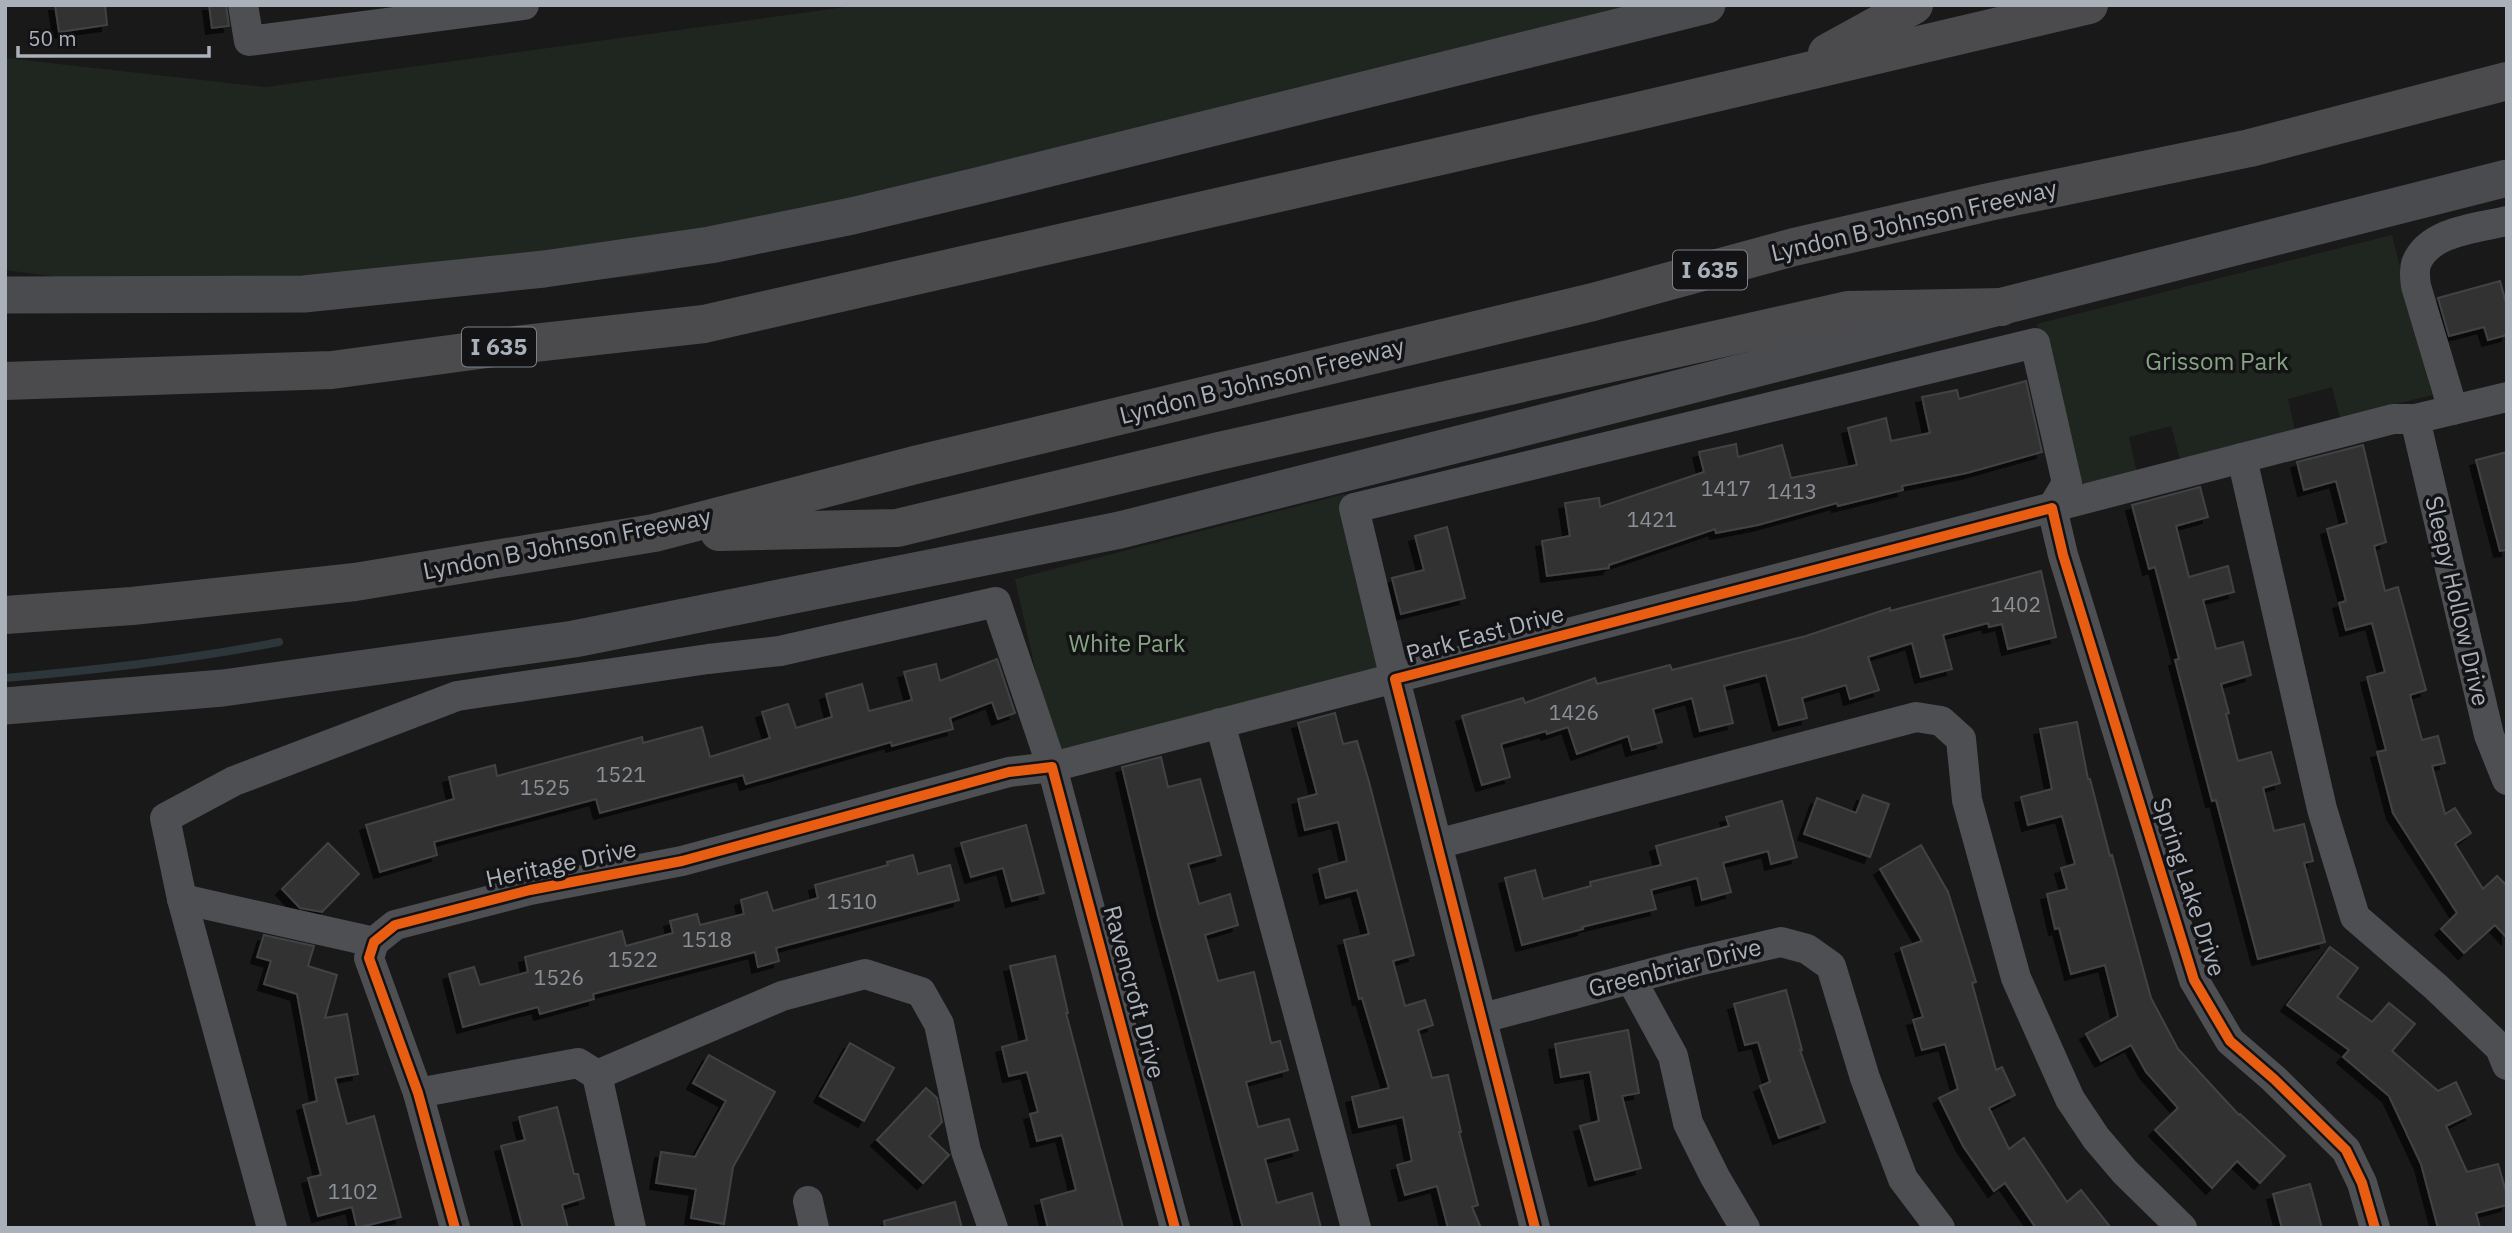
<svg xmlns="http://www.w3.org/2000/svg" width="2512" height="1233" viewBox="0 0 2512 1233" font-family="'IBM Plex Sans',sans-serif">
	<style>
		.green { fill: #1f261f }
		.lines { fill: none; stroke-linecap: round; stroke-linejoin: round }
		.stream { stroke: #2c363b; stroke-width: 8 }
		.building { fill: #323233; stroke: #414345; stroke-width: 2; filter: url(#shadow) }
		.minor { stroke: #4d4f52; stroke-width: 30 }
		.major { stroke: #4a4b4e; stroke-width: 37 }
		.highway { stroke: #4b4b4e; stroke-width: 38 }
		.cycleway-casing { stroke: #131315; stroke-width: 15 }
		.cycleway { stroke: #e95d12; stroke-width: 10 }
		.labels { text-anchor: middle; stroke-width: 7; stroke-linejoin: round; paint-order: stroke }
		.number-label { font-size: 21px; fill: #8c9198 }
		.shield { fill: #131315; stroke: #7d8288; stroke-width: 2 }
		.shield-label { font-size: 23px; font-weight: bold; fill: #aab1ba }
		.street-label { font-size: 24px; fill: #aab1ba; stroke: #131315 }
		.park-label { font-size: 24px; fill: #84a482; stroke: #131315 }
	</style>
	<defs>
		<filter id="shadow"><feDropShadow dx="-6" dy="6" stdDeviation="0" flood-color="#0009"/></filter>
	</defs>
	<rect width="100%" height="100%" fill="#191919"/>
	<g class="green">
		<path d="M859,5H1736L779,247L644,275L309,309L5,270V58L266,87Z"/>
		<path d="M2392,235L2432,395L2340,418L2332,387L2288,399L2296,434L2181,463L2171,426L2129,437L2138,478L2079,493L2037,324Z"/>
		<path d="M1345,494L1386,669L1055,757L1015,579Z"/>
	</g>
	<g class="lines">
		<path class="stream" d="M5,678C97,670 189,660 279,642"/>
	</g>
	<g class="building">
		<path d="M55,5H105L107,25L59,32Z"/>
		<path d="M209,5H226L229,26L212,28Z"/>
		<path d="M2500,281L2507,307V335L2488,340L2484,327L2449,336L2438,298Z"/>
		<path d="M2026,381L2042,452L1967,473L1902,486L1903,490L1838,506L1837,503L1758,525L1716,533L1715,529L1609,565V568L1547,576L1542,541L1570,536L1565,503L1599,498L1600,507L1704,472L1699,452L1736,444L1738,457L1782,445L1791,478L1857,465L1848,428L1886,418L1891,441L1930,433L1922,397L1957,390L1959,399Z"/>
		<path d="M2363,445L2386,542L2374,546L2385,591L2398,587L2426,690L2410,695L2422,740L2438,736L2445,763L2432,766L2445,814L2455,808L2471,833L2455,844L2483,889L2497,876L2507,886V938L2495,925L2464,953L2441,929L2457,913L2393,813L2377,752L2386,750L2367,677L2385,672L2372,623L2346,630L2339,603L2346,601L2327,529L2347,523L2336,481L2304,490L2297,462Z"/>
		<path d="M2507,452V550L2500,551L2476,460Z"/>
		<path d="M2200,487L2208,517L2176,526L2189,577L2228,566L2234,592L2203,600L2216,649L2243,642L2251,675L2221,684L2229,713L2226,714L2238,761L2271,752L2280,783L2263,788L2274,831L2304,824L2313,861L2304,863L2325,942L2258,959L2216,800L2212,801L2175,660L2179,659L2155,567L2149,569L2132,505Z"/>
		<path d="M1447,527L1465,598L1401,614L1392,578L1424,570L1415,536Z"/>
		<path d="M2041,571L2056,637L2008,649L2002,624L1989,627L1988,623L1943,635L1952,669L1921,677L1912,643L1868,657L1879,690L1850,699L1846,685L1802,698L1807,718L1779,725L1766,675L1724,686L1733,723L1700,731L1692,698L1653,709L1662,742L1632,750L1628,736L1577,754L1568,727L1547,734L1546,731L1501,744L1510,777L1482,785L1462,716L1523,698L1525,703L1595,678L1597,684L1670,665L1672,670L1806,636L1890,608V611Z"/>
		<path d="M997,659L1015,713L998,719L992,702L950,718L953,729L892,746L891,742L746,784L743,775L600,813L596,799L434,842L437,855L380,872L366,825L454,799L449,777L495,765L497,776L642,737L643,743L702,727L710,757L770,738L762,712L788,704L796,728L832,717L826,694L862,684L869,711L912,700L904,672L936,664L940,681Z"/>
		<path d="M1335,713L1343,744L1357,741L1369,782L1414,955L1393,961L1405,1006L1425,1000L1433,1025L1418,1030L1432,1078L1448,1075L1461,1132H1459L1478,1205L1472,1207L1481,1228H1448L1437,1186L1405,1195L1397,1165L1412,1161L1403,1117L1359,1127L1352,1097L1389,1088L1362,998L1359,999L1344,940L1369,934L1357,890L1326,898L1319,869L1347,861L1338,822L1305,830L1298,799L1317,794L1298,723Z"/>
		<path d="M2077,722L2088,779H2090L2110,856L2112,855L2151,998L2178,1049L2239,1115L2240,1114L2285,1156L2260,1183L2237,1161L2212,1188L2155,1130L2178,1108L2146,1072L2131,1045L2101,1061L2086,1034L2118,1016L2105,965L2071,974L2059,928L2055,929L2047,894L2067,889L2061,868L2075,864L2062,816L2028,825L2021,797L2052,789L2040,729Z"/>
		<path d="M1161,757L1168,787L1200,779L1221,855L1188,864L1199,904L1230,894L1238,925L1205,935L1218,981L1254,972L1271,1043L1280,1041L1288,1070L1246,1082L1258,1127L1289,1119L1298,1150L1265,1159L1277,1203L1312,1193L1321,1228H1243L1158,916L1122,767Z"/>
		<path d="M1863,795L1889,804L1870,857L1804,834L1817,798L1856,813Z"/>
		<path d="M1782,801L1797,857L1771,864L1768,851L1723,863L1731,892L1702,900L1697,878L1651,890L1656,909L1582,927L1583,929L1522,945L1505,878L1535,870L1543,899L1591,886L1590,882L1661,865L1656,846L1729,826L1726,817Z"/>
		<path d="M1026,825L1044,893L1012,901L1003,868L971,877L961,843Z"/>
		<path d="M328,843L359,874L322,912L300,908L282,889Z"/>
		<path d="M1921,845L1948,892L1976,982L1972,983L1996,1070L2002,1067L2015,1095L1989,1108L2009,1149L2024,1138L2067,1202L2081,1190L2111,1228H2036L2005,1183L1994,1191L1963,1146L1939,1098L1958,1089L1945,1044L1922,1050L1913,1020L1923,1017L1901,948L1922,941L1880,869Z"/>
		<path d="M913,855L918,874L950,865L959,900L776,948L779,961L758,967L755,952L593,994L594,999L540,1014L538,1007L463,1027L449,974L474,967L480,985L528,972L525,957L622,931L626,946L673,933L670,921L697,914L700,925L744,914L741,900L767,892L773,911L818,898L815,885L888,865L887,862Z"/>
		<path d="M264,935L314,946L308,966L337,975L325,1018L347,1014L358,1074L335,1078L347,1124L374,1116L401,1217L357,1228L352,1207L318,1216L308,1178L321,1175L303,1105L317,1101L297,994L264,984L271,961L257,957Z"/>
		<path d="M2330,947L2358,968L2337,997L2372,1022L2389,1003L2415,1024L2392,1051L2438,1091L2456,1082L2471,1114L2446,1126L2467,1172L2498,1164L2507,1195V1205L2476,1213L2480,1228H2438L2421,1164L2389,1096L2343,1057L2349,1050L2287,1005Z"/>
		<path d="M1055,956L1068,1013H1066L1123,1228H1048L1041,1200L1076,1190L1062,1135L1037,1141L1030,1114L1038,1112L1027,1072L1009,1076L1002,1047L1027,1040L1010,966Z"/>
		<path d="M1786,990L1802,1050H1800L1825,1122L1779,1138L1760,1086L1770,1082L1758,1042L1745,1045L1734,1004Z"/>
		<path d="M1628,1030L1639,1093L1622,1096L1641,1168L1595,1180L1580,1126L1599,1121L1590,1072L1561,1077L1555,1044Z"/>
		<path d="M850,1043L894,1068L864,1121L820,1096Z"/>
		<path d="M709,1055L775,1092L733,1167L724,1224L691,1218L696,1189L656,1183L661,1152L695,1157L726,1101L693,1083Z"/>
		<path d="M926,1088L937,1098L942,1122L929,1136L949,1155L923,1183L877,1140Z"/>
		<path d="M557,1107L574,1174H578L584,1198L562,1205L568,1228H523L501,1146L525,1140L519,1117Z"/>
		<path d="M2310,1184L2322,1228H2282L2273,1194Z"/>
		<path d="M955,1202L962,1228H885L884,1221Z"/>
	</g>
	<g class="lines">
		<g class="minor">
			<path d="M243,5L249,41L524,5"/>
			<path d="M2507,397L2415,419H2393L2242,458L2322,809L2355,917L2436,987L2500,1048L2507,1065"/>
			<path d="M2453,410L2416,286C2415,279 2414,271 2416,264C2428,231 2477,228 2507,221"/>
			<path d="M2415,419L2489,735L2507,780"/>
			<path d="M2052,508L2063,555L2194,980L2230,1041L2274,1079L2346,1150L2362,1183L2375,1228"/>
			<path d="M1220,723L1356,1228"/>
			<path d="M1437,844L1916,717L1941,721L1961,739L1967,800L2016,978L2070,1099L2096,1138L2125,1172L2182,1228"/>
			<path d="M182,899L374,942"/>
			<path d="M1631,979L1673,1056L1688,1123L1715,1177L1745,1228"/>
			<path d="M1483,1018L1694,962L1781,942L1807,949L1831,966L1865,1078L1903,1179L1940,1228"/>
			<path d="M597,1075L782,996L865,974L921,992L939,1024L966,1151L993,1228"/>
			<path d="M418,1093L578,1063L597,1075L631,1228"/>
			<path d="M808,1201L814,1228"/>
			<path d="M272,1228L182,899L165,818L234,781L457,696L708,659L780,651L996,602L1052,767L1175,1228"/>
			<path d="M455,1228L418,1093L369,958L374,942L395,925L530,890L682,861L1009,772L1052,767L2242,458"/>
			<path d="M1535,1228L1395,679L1354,508L2035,343L2067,483L2052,508"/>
		</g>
		<g class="major">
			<path d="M5,295L304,294L544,269L710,245L852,216L977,186L1707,5"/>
			<path d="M5,706L223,688L574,639L1120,530L2507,178"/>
		</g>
		<g class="highway">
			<path d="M1827,53L1914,5"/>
			<path d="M5,381L332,370L516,345L704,324L1634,112L2089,5"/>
			<path d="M719,532L897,528L1219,451L1848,310L2001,307"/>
			<path d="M5,615L132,606L355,582L654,533L915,465L1593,302L1794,247L1989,202L2250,148L2507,81"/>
		</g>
		<g class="cycleway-casing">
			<g id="cycleway">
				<path d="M455,1228L418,1093L369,958L374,942L395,925L530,890L682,861L1009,772L1052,767L1175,1228"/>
				<path d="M1535,1228L1395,679L2052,508L2063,555L2194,980L2230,1041L2274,1079L2346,1150L2362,1183L2375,1228"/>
			</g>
		</g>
		<use href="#cycleway" class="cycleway"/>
	</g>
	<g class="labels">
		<g class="number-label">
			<text x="1726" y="496">1417</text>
			<text x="1792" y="499">1413</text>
			<text x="1652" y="527">1421</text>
			<text x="2016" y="612">1402</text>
			<text x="1574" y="720">1426</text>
			<text x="621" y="782">1521</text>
			<text x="545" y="795">1525</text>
			<text x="852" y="909">1510</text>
			<text x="707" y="947">1518</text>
			<text x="633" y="967">1522</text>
			<text x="559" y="985">1526</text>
			<text x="353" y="1199">1102</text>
		</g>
		<g class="shield">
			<rect x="1673" y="250.5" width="74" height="39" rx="5"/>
			<rect x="462" y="327.5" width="74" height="39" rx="5"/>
		</g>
		<g class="shield-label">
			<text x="1710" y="278">I 635</text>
			<text x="499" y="355">I 635</text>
		</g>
		<g class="street-label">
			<text transform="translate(1914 221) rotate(-13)" y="8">Lyndon B Johnson Freeway</text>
			<text transform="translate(1262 381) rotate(-14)" y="8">Lyndon B Johnson Freeway</text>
			<text transform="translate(567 544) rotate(-11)" y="8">Lyndon B Johnson Freeway</text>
			<text transform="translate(2457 601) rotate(77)" y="8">Sleepy Hollow Drive</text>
			<text transform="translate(1485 634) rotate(-15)" y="8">Park East Drive</text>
			<text transform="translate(561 864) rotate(-12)" y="8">Heritage Drive</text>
			<text transform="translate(2189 887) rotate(72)" y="8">Spring Lake Drive</text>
			<text transform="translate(1675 968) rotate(-14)" y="8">Greenbriar Drive</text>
			<text transform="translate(1134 992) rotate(75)" y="8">Ravencroft Drive</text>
		</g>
		<g class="park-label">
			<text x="2217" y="370">Grissom Park</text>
			<text x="1127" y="652">White Park</text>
		</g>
	</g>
	<rect width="2512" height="1233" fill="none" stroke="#aab1ba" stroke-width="14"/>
	<path d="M18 46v10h191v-10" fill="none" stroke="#aab1ba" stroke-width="3.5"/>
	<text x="28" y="46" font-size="21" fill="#aab1ba" stroke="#131315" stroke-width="5" paint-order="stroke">50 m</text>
</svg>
